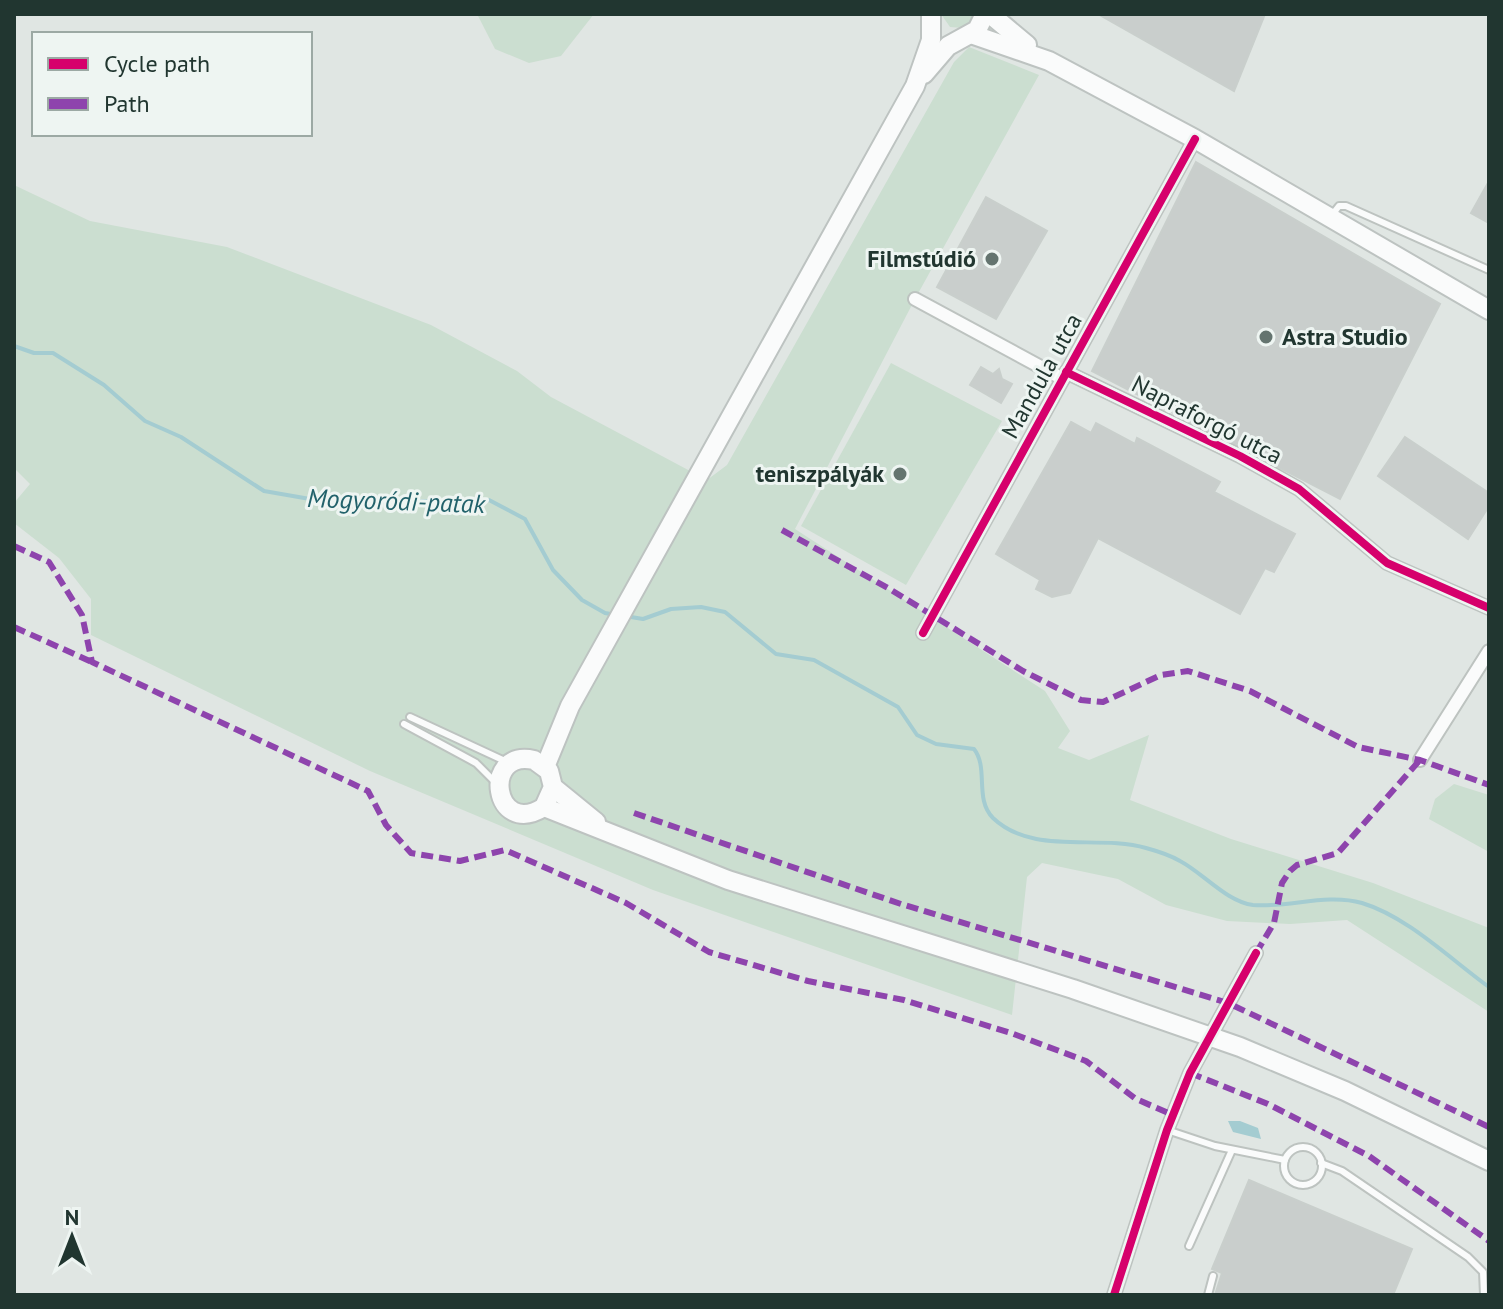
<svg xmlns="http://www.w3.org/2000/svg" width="1503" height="1309" viewBox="0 0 1503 1309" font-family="'PT Sans',sans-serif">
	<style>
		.green { fill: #cbded0 }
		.water { fill: #a4ccd1 }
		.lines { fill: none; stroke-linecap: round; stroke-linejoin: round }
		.stream { stroke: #a4ccd1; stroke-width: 4 }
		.building { fill: #c9cecc; stroke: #c9cfcc; stroke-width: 2 }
		.service-casing { stroke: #bdc3c0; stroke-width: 10 }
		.minor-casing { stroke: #bdc3c0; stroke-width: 16 }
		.secondary-casing { stroke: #bdc3c1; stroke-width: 22 }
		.service { stroke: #fafbfb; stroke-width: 6 }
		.minor { stroke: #fafbfb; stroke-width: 12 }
		.secondary { stroke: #fafbfb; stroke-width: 18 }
		.quiet { stroke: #8e44ad; stroke-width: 6; stroke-dasharray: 12 6; stroke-linecap: butt }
		.cycleway-casing { stroke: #eef5f2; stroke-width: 13 }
		.cycleway { stroke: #d6006c; stroke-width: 8 }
		.poi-dot { fill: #64746f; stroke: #eef5f2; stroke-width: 3 }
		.labels { text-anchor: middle; stroke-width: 6; stroke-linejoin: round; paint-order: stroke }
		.poi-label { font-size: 24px; font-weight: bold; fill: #213630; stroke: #eef5f2; text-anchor: end }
		.street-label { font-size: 24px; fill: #213630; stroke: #eef5f2 }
		.water-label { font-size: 26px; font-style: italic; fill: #22626b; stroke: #eef5f2 }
	</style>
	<rect width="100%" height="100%" fill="#e0e6e3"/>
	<g class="green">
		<path d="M477,14H594L561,56L529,63L495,49Z"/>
		<path d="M941,14H975L973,20L963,28L950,27Z"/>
		<path d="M969,47L1039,75L915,299L795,529L1045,691L1070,731L1058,748L1089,760L1149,735L1130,800L1231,839L1373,883L1489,928V1012L1347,920L1290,924L1227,921L1166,905L1118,879L1042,863L1027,877L1012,1015L653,890L370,771L91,635V599L59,558L14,523V503L30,484L14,468V185L90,221L227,247L431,325L517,371L551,397L707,480L727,465L954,62Z"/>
		<path d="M891,363L1002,421L906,585L801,526Z"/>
		<path d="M1454,784L1489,795V852L1429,819L1435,799Z"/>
	</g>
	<path class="water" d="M1228,1121H1240L1258,1128L1261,1139L1233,1132Z"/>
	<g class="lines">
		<g class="stream">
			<path d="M14,346L34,353H53L104,385L145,421L181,437L264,491L333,503L489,500L525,519L553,570L582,600L605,613L616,615"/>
			<path d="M625,616L643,619L671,609L701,607L725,612L776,654L814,660L898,707L917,735L936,744L974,749C989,768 974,799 993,818C1033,856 1097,834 1146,848C1157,851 1170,855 1180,861C1203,873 1227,902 1253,905C1289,908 1326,893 1362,903C1408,917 1450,959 1489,987"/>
		</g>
	</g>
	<g class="building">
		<path d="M1098,14H1265L1234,91Z"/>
		<path d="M1196,162L1440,304L1340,499L1092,371Z"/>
		<path d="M1489,181V223L1471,213Z"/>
		<path d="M986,197L1047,231L996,319L937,287Z"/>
		<path d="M981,367L993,374L999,369L1002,379L1012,384L1001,403L970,385Z"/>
		<path d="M1071,422L1091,433L1096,423L1135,444L1137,438L1220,482L1214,492L1295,534L1274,572L1265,568L1240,614L1098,538L1070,593L1052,597L1036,589L1040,580L996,554Z"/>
		<path d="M1405,437L1489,493V506L1468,539L1378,476Z"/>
		<path d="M1249,1180L1412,1249L1393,1295H1215L1222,1273L1212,1269Z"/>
	</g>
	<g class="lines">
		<g class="service-casing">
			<g id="service">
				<path d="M1332,215L1339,206H1346L1489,270"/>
				<path d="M410,717L507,762"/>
				<path d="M404,724L476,763L495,782"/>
				<path d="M1167,1130L1215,1146L1285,1160"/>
				<circle cx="1303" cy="1166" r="19"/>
				<path d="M1321,1163L1342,1171L1468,1257L1483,1272L1484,1295"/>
				<path d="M1189,1246L1232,1150"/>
				<path d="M1208,1295L1213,1276"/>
			</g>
		</g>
		<g class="minor-casing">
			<g id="minor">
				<path d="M915,299L1063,379"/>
				<path d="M1066,372L1240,456L1299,489L1387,563L1489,608"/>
				<path d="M923,633L1195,139"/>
				<path d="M1420,760L1489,651"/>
				<path d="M1114,1295L1167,1130L1190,1073L1256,953"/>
			</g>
		</g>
		<g class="secondary-casing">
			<g id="secondary">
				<path d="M990,14L1027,45"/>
				<path d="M971,34L1049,61L1195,139L1489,310"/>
				<path d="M924,74L948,46L977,30L985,14"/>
				<path d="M545,767L570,706L915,86L931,40V14"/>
				<path d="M553,787L544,807C493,839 481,748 534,760L549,771L553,787L596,822"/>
				<path d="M544,807L728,880L1073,989L1240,1047L1345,1091L1489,1161"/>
			</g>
		</g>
		<use href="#service" class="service"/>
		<use href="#minor" class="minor"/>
		<use href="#secondary" class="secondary"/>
		<g class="quiet">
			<path d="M782,530L888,588L1023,671L1081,700L1103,702L1161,675L1188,671L1250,691L1358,747L1420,760L1489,785"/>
			<path d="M14,546L49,562L82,615L92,662L368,791L386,825L411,853L460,861L505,850L626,903L709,952L808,981L904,1000L1011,1033L1086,1061L1136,1099L1173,1115"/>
			<path d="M14,627L92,662"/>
			<path d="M634,813L901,904L1228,1003L1489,1127"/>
			<path d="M1256,953L1274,923L1282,883L1290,871L1297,865L1338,853L1420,760"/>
			<path d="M1190,1073L1268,1104L1369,1156L1489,1241"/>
		</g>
		<g class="cycleway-casing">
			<g id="cycleway">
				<path d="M1066,372L1240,456L1299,489L1387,563L1489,608"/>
				<path d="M923,633L1195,139"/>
				<path d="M1114,1295L1167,1130L1190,1073L1256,953"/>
			</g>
		</g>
		<use href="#cycleway" class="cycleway"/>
	</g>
	<g class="poi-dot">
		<circle cx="992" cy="259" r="8"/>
		<circle cx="1266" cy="337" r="8"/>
		<circle cx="900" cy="474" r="8"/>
	</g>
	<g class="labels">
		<g class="poi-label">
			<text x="976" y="267">Filmstúdió</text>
			<text x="1282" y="345" text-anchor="start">Astra Studio</text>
			<text x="884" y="482">teniszpályák</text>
		</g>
		<g class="street-label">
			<text transform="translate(1042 376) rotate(-61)" y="8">Mandula utca</text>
			<text transform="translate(1207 420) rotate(27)" y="8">Napraforgó utca</text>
		</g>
		<g class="water-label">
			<text transform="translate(396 501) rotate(2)" y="9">Mogyoródi-patak</text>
		</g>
	</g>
	<rect width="1503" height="1309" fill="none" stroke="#213630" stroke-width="32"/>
	<rect x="32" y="32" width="280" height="104" fill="#eef5f2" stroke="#9ca9a4" stroke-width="2"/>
	<rect x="48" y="58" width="40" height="12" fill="#d6006c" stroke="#9ca9a4" stroke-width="2"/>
	<text x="104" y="72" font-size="24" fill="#213630">Cycle path</text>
	<rect x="48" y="98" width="40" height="12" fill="#8e44ad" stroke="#9ca9a4" stroke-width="2"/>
	<text x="104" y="112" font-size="24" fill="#213630">Path</text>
	<g transform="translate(72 1237)" stroke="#eef5f2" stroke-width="6" paint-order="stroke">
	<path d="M0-6L14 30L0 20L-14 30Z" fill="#213630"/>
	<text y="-12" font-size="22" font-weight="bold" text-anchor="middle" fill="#213630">N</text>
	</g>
</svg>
